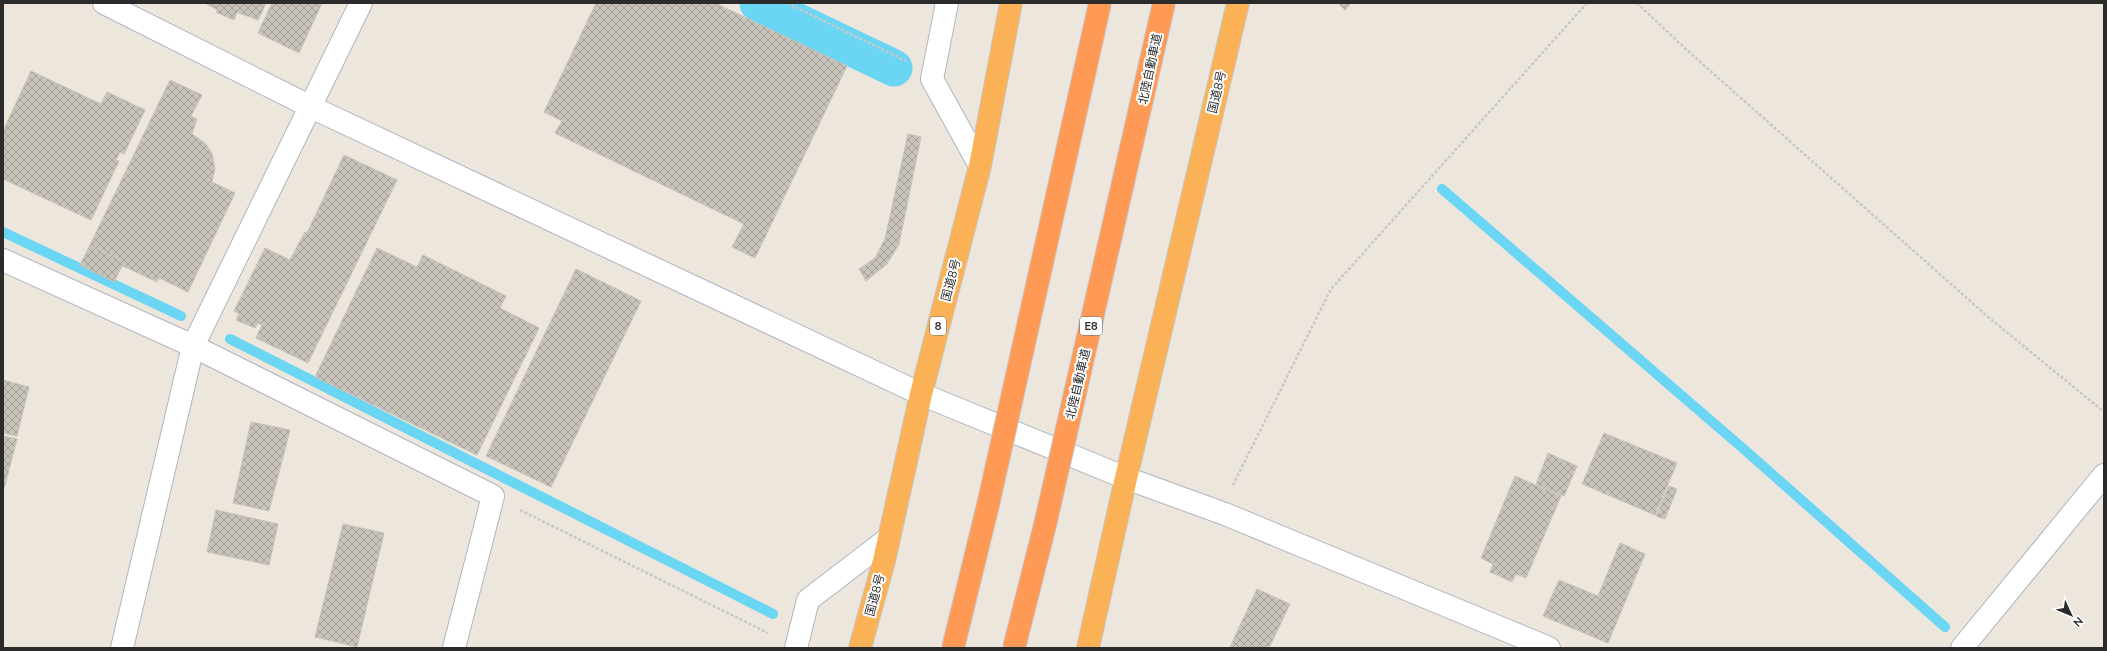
<svg xmlns="http://www.w3.org/2000/svg" width="2107" height="651" viewBox="0 0 2107 651" font-family="'Nunito Sans','Noto Sans JP',sans-serif">
	<style>
		.lines { fill: none; stroke-linecap: round; stroke-linejoin: round }
		.stream { stroke: #6bd5f4; stroke-width: 10 }
		.canal { stroke: #6bd5f4; stroke-width: 37 }
		.building { fill: url(#building-cross-hatch); stroke: #c9c2b6 }
		.minor-casing { stroke: #b1b4bf; stroke-width: 24 }
		.trunk-casing { stroke: #c8c8c8; stroke-width: 24 }
		.path { stroke: #c8c8c8; stroke-width: 2.5; stroke-dasharray: 3 2; stroke-linecap: butt }
		.minor { stroke: #fff; stroke-width: 22 }
		.trunk { stroke: #fbb257; stroke-width: 22 }
		.motorway-bridge-casing { stroke: #c8c8c8; stroke-width: 24; stroke-linecap: butt }
		.motorway-bridge { stroke: #ff9956; stroke-width: 22 }
		.labels { text-anchor: middle; stroke-width: 4; stroke-linejoin: round; paint-order: stroke }
		.shield { fill: #fff; stroke: #6b6b6b; stroke-width: 1 }
		.shield-label { font-size: 11px; font-weight: bold; fill: #2b2b2b }
		.street-label { font-size: 12px; fill: #2b2b2b; stroke: #fff }
	</style>
	<defs>
		<pattern id="building-cross-hatch" width="8" height="8" patternUnits="userSpaceOnUse"><rect width="8" height="8" fill="#c9c4bb"/><path d="M0 0l8 8M0 8l8-8" fill="none" stroke="#a39f98"/></pattern>
	</defs>
	<rect width="100%" height="100%" fill="#ede6dd"/>
	<g class="lines">
		<g class="stream">
			<path d="M1442,189L1746,451L1945,627"/>
			<path d="M3,232L181,316"/>
			<path d="M230,339L773,614"/>
		</g>
		<path class="canal" d="M758,3L894,68"/>
	</g>
	<g class="building">
		<path d="M205,3H266L258,20L237,12L234,20L216,12L218,10Z"/>
		<path d="M205,3H266L258,20L237,12L234,20L216,12L218,10Z"/>
		<path d="M272,3H322L299,53L258,33Z"/>
		<path d="M596,3H715L847,66L755,258L732,247L744,224L555,133L562,121L544,112Z"/>
		<path d="M1338,3H1351L1345,10Z"/>
		<path d="M31,71L101,104L107,92L145,110L124,154L120,152L116,160L119,161L91,220L3,179V131Z"/>
		<path d="M170,80L202,95L191,116L197,119L192,134L206,144L212,154L215,169L212,182L235,193L188,292L159,278L157,282L123,266L125,262L90,245Z"/>
		<path d="M908,134L921,137L899,244L887,264L866,281L859,269L875,258L885,239Z"/>
		<path d="M344,155L397,180L308,363L256,338L262,325L258,323L255,328L236,320L239,314L234,311L265,248L290,260L305,232L307,233Z"/>
		<path d="M90,245L124,262L114,282L80,265Z"/>
		<path d="M377,248L417,267L423,255L506,296L500,308L539,328L477,455L315,377Z"/>
		<path d="M576,269L641,301L551,487L486,456Z"/>
		<path d="M3,380L29,387L17,436L3,433Z"/>
		<path d="M251,422L290,430L269,511L233,503Z"/>
		<path d="M1604,433L1677,463L1655,515L1582,484Z"/>
		<path d="M3,436L17,439L4,489L3,488Z"/>
		<path d="M1548,453L1577,466L1564,496L1536,484Z"/>
		<path d="M1515,476L1561,496L1526,578L1516,574L1512,582L1490,572L1493,564L1481,558Z"/>
		<path d="M1669,486L1677,489L1665,519L1656,516Z"/>
		<path d="M216,510L278,524L269,565L207,552Z"/>
		<path d="M343,524L384,533L357,647L315,637Z"/>
		<path d="M1620,543L1645,554L1608,643L1543,616L1559,580L1598,596Z"/>
		<path d="M1257,589L1290,604L1269,648H1232L1230,647Z"/>
	</g>
	<g class="lines">
		<g class="minor-casing">
			<g id="minor">
				<path d="M104,3L311,107L921,394L1126,478L1225,514L1549,648"/>
				<path d="M947,3L932,79L980,166"/>
				<path d="M3,260L193,346L493,496L454,648"/>
				<path d="M122,648L193,346L361,3"/>
				<path d="M796,648L808,600L889,538"/>
				<path d="M1962,648L2104,475"/>
			</g>
		</g>
		<g class="trunk-casing">
			<g id="trunk">
				<path d="M860,648L884,561L921,394L980,166L1011,3"/>
				<path d="M1088,648L1126,478L1238,3"/>
			</g>
		</g>
		<g class="path">
			<path d="M787,3L906,61"/>
			<path d="M1637,3L1689,52L1987,316L2104,412"/>
			<path d="M1233,485L1331,289L1587,3"/>
			<path d="M520,510L768,633"/>
		</g>
		<use href="#minor" class="minor"/>
		<use href="#trunk" class="trunk"/>
		<g class="motorway-bridge-casing">
			<g id="motorway-bridge">
				<path d="M953,648L988,505L1100,3"/>
				<path d="M1014,648L1045,525L1164,3"/>
			</g>
		</g>
		<use href="#motorway-bridge" class="motorway-bridge"/>
	</g>
	<g class="labels">
		<g class="shield">
			<rect x="930" y="317" width="16" height="18" rx="3"/>
			<rect x="1080" y="317" width="22" height="18" rx="3"/>
		</g>
		<g class="shield-label">
			<text x="938" y="330">8</text>
			<text x="1091" y="330">E8</text>
		</g>
		<g class="street-label">
			<text transform="translate(1150 69) rotate(-78)" y="4">北陸自動車道</text>
			<text transform="translate(1217 92) rotate(-77)" y="4">国道8号</text>
			<text transform="translate(951 280) rotate(-75)" y="4">国道8号</text>
			<text transform="translate(1078 384) rotate(-77)" y="4">北陸自動車道</text>
			<text transform="translate(875 595) rotate(-75)" y="4">国道8号</text>
		</g>
	</g>
	<rect width="2107" height="651" fill="none" stroke="#2b2b2b" stroke-width="8"/>
	<g transform="translate(2071 615) rotate(134)" stroke="#ffffff" stroke-width="3" paint-order="stroke">
	<path d="M0-3L7 15L0 10L-7 15Z" fill="#2b2b2b"/>
	<text y="-6" font-size="11" font-weight="bold" text-anchor="middle" fill="#2b2b2b">N</text>
	</g>
</svg>
